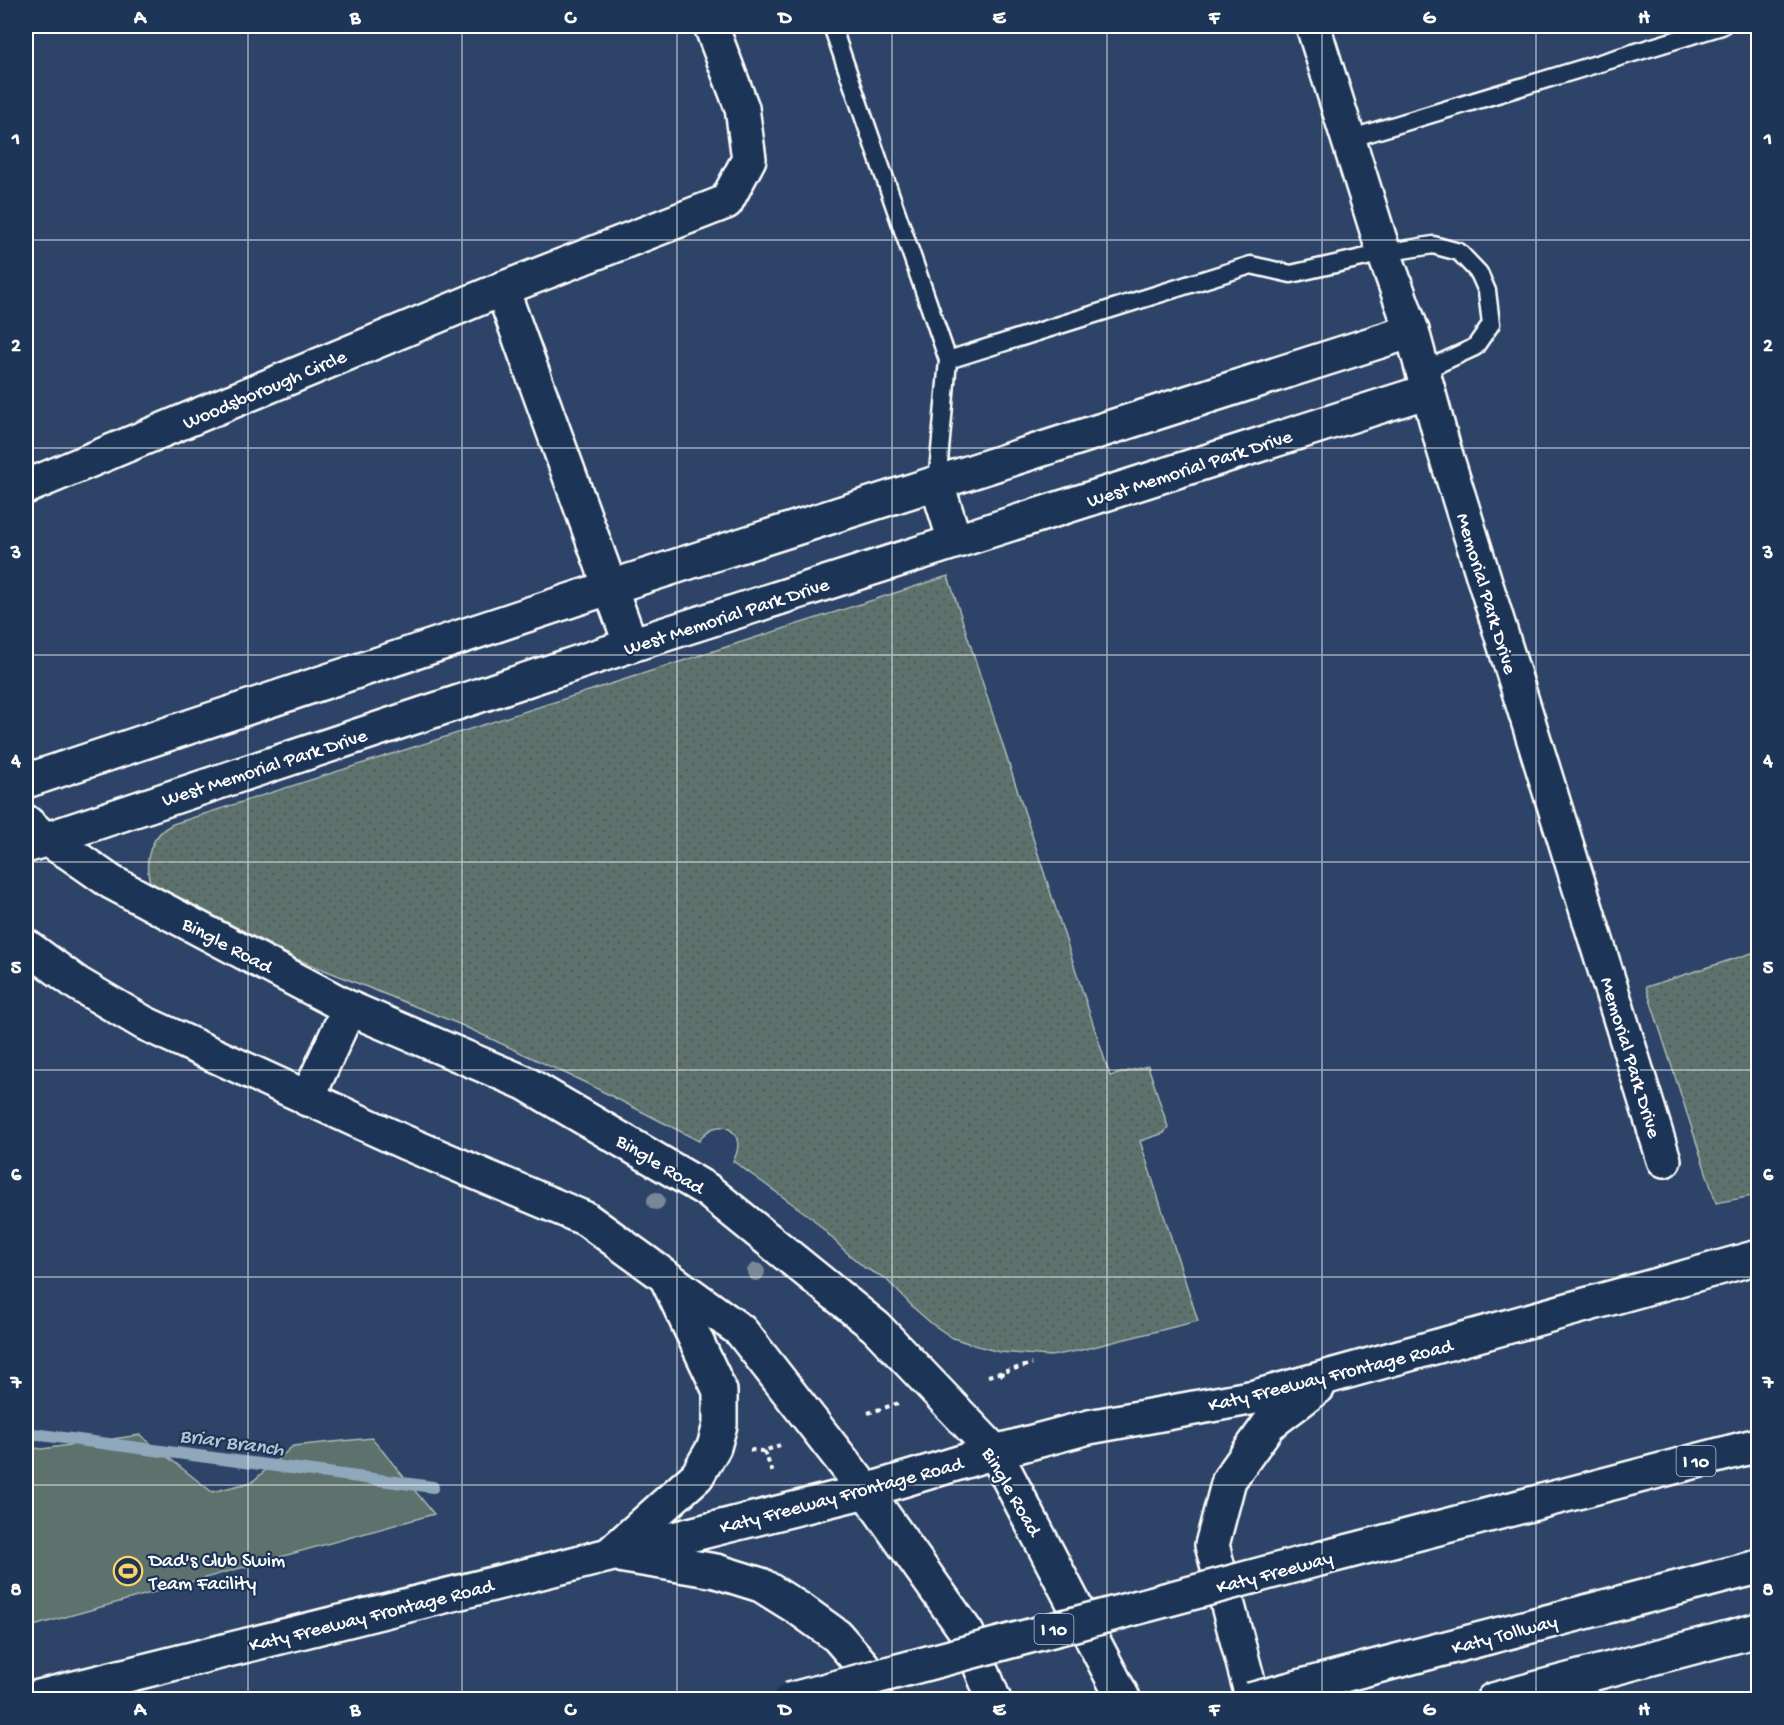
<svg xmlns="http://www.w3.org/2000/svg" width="1784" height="1725" viewBox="0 0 1784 1725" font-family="'Gochi Hand',sans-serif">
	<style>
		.grass { fill: url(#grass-dots); stroke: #aeb8b6; stroke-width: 1.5 }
		.pitch { fill: #5d726d; stroke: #aeb8b6; stroke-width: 1.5 }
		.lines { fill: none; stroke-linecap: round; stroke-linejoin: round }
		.stream { stroke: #90a8bb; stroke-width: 12 }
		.lane-casing { stroke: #fff; stroke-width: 21 }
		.street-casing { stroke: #fff; stroke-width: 38 }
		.secondary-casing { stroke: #fff; stroke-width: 38 }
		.primary-casing { stroke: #fff; stroke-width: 38 }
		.highway-casing { stroke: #fff; stroke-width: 38 }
		.path { stroke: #fff; stroke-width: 4; stroke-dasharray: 4.5 4.5; stroke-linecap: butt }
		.lane { stroke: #1d3557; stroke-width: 16 }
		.street { stroke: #1d3557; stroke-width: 33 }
		.secondary { stroke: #1d3557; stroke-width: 33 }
		.primary { stroke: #1d3557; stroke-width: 33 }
		.highway { stroke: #1d3557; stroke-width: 33 }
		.highway-bridge-casing { stroke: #fff; stroke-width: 38; stroke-linecap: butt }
		.highway-bridge { stroke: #1d3557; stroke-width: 33 }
		.tree { fill: #788896 }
		.grid { fill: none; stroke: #fff; stroke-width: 1.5; stroke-opacity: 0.55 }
		.labels { text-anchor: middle; stroke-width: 4.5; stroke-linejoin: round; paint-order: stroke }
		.shield { fill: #1d3557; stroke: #bbc2cd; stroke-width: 1.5 }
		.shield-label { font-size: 18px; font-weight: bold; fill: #fff }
		.street-label { font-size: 20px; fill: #fff; stroke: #1d3557 }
		.poi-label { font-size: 20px; fill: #fff; stroke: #1d3557; text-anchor: start }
		.water-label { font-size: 21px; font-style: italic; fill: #b5c5d2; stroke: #1d3557 }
		.neatline { fill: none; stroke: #fff; stroke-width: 2 }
		.grid-label { font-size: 20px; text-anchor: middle; font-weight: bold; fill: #fff }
	</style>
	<defs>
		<pattern id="grass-dots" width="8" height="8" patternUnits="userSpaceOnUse" patternTransform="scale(1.5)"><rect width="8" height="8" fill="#5d726d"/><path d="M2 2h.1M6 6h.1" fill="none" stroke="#535b59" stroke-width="1.8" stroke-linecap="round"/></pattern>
	</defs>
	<rect width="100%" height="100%" fill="#2d4367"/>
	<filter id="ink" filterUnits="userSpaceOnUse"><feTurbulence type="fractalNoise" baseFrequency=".0167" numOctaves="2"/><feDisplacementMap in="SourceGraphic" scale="12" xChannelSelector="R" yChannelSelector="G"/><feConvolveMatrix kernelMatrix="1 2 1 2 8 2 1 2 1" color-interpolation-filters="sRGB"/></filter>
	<g filter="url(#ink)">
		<g class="grass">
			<path d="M948,576L1110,1076L1148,1066L1168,1127L1164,1133L1140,1141L1198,1321L1077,1351L1050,1356L999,1352L974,1345L953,1338L932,1324L915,1309L885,1278L865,1268L845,1251L812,1218L733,1161C750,1132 718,1112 699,1141L586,1083L459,1024L297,959L150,882C143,860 151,834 173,824Z"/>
			<path d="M1758,951V1195L1716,1203L1646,987Z"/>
		</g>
		<path class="pitch" d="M140,1435L212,1492L252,1482L293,1446L372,1438L434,1514L26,1628V1447L42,1449Z"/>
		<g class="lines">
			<path class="stream" d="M26,1433L433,1487"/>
			<g class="lane-casing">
				<g id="lane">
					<path d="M832,26L948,360L937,484"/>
					<path d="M1349,139L1722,26"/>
					<path d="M948,360L1251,265L1291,274L1384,253L1433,245L1459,252L1479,273L1487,291L1491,324L1475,347L1423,371"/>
				</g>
			</g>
			<g class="street-casing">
				<g id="street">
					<path d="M1313,26L1384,253L1412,331L1443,446L1664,1160"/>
					<path d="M502,289L631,645"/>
					<path d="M937,484L955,541"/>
					<path d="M26,487L502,289L726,202L749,159L742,108L711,26"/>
					<path d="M26,781L611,587L1412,331"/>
					<path d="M26,846L631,645L1428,391"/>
				</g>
			</g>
			<g class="secondary-casing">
				<g id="secondary">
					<path d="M624,1556L716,1571L761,1585L801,1610L837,1636L864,1667L875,1700"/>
					<path d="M27,1700L866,1491L995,1452L1089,1427L1255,1397L1758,1257"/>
					<path d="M1253,1700L1212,1545L1229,1480L1269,1424L1318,1387"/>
				</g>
			</g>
			<g class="primary-casing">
				<g id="primary">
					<path d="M26,822L44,838L68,852L111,882L349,1008L525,1083L707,1190L876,1327L995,1452L1124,1700"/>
					<path d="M26,946L78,984L144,1023L404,1142L586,1219L741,1331L866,1491L967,1633L994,1700"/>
					<path d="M307,1099L349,1008"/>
					<path d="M610,1554L697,1476L714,1447L720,1425V1391L667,1279"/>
				</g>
			</g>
			<g class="highway-casing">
				<g id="highway">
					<path d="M1319,1559L1758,1445"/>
					<path d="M1362,1670L1758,1567"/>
					<path d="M1493,1700L1758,1630"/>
				</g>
			</g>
			<g class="path">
				<path d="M1001,1372L1005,1380"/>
				<path d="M988,1376L1032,1364"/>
				<path d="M868,1413L899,1403"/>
				<path d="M750,1450L764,1451L780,1445"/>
				<path d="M764,1451L773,1473"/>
			</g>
			<use href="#lane" class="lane"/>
			<use href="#street" class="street"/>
			<use href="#secondary" class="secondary"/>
			<use href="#primary" class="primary"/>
			<use href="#highway" class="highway"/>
			<g class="highway-bridge-casing">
				<g id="highway-bridge">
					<path d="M789,1700L1319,1559"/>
					<path d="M1250,1700L1362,1670"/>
				</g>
			</g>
			<use href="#highway-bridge" class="highway-bridge"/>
		</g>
		<g class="tree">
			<circle cx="656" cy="1201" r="9"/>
			<circle cx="756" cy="1272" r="9"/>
		</g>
	</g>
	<path class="grid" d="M248,26V1700M462,26V1700M677,26V1700M892,26V1700M1107,26V1700M1322,26V1700M1536,26V1700M26,240H1758M26,448H1758M26,655H1758M26,862H1758M26,1070H1758M26,1277H1758M26,1485H1758"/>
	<defs>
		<g id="stadium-ring" transform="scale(1.5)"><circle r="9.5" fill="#1d3557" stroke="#ffd166" stroke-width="1.5"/><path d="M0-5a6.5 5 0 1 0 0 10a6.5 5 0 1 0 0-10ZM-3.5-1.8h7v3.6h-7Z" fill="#ffd166"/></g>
	</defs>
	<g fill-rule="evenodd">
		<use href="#stadium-ring" x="128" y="1571"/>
	</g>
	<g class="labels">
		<g class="shield">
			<rect x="1676.5" y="1446" width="39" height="30" rx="4.5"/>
			<rect x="1034.5" y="1614" width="39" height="30" rx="4.5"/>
		</g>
		<g class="shield-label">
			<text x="1696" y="1467">I 10</text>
			<text x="1054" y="1635">I 10</text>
		</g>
		<g class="street-label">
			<text transform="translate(264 388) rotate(-23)" y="7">Woodsborough Circle</text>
			<text transform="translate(1189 467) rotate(-18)" y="7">West Memorial Park Drive</text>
			<text transform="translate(1488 593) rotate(73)" y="7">Memorial Park Drive</text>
			<text transform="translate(726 615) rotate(-18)" y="7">West Memorial Park Drive</text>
			<text transform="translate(264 766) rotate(-18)" y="7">West Memorial Park Drive</text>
			<text transform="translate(228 944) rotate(28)" y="7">Bingle Road</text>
			<text transform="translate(1632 1057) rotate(73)" y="7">Memorial Park Drive</text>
			<text transform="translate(661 1163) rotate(31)" y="7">Bingle Road</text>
			<text transform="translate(1330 1374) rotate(-14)" y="7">Katy Freeway Frontage Road</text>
			<text transform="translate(1013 1491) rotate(60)" y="7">Bingle Road</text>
			<text transform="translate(841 1494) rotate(-15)" y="7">Katy Freeway Frontage Road</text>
			<text transform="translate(1274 1571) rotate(-15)" y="7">Katy Freeway</text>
			<text transform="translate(371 1614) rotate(-14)" y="7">Katy Freeway Frontage Road</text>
			<text transform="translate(1504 1633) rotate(-15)" y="7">Katy Tollway</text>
		</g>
		<g class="poi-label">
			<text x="149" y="1566">Dad's Club Swim<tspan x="149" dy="23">Team Facility</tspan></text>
		</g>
		<g class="water-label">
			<text transform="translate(232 1441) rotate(8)" y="7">Briar Branch</text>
		</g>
	</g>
	<rect width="1784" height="1725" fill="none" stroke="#1d3557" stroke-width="66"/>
	<rect x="33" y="33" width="1718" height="1659" class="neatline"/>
	<g class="grid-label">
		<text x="140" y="23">A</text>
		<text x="355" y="23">B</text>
		<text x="570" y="23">C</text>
		<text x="785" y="23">D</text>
		<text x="999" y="23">E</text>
		<text x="1214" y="23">F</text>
		<text x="1429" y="23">G</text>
		<text x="1644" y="23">H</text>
		<text x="16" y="144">1</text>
		<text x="1768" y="144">1</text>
		<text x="16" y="351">2</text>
		<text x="1768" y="351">2</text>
		<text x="16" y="558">3</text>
		<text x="1768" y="558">3</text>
		<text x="16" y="766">4</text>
		<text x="1768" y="766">4</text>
		<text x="16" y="973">5</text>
		<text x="1768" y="973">5</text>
		<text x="16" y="1180">6</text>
		<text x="1768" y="1180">6</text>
		<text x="16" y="1388">7</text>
		<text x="1768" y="1388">7</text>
		<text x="16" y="1595">8</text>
		<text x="1768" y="1595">8</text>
		<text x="140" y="1715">A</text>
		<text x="355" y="1715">B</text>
		<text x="570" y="1715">C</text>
		<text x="785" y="1715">D</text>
		<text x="999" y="1715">E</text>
		<text x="1214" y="1715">F</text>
		<text x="1429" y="1715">G</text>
		<text x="1644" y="1715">H</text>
	</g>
</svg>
